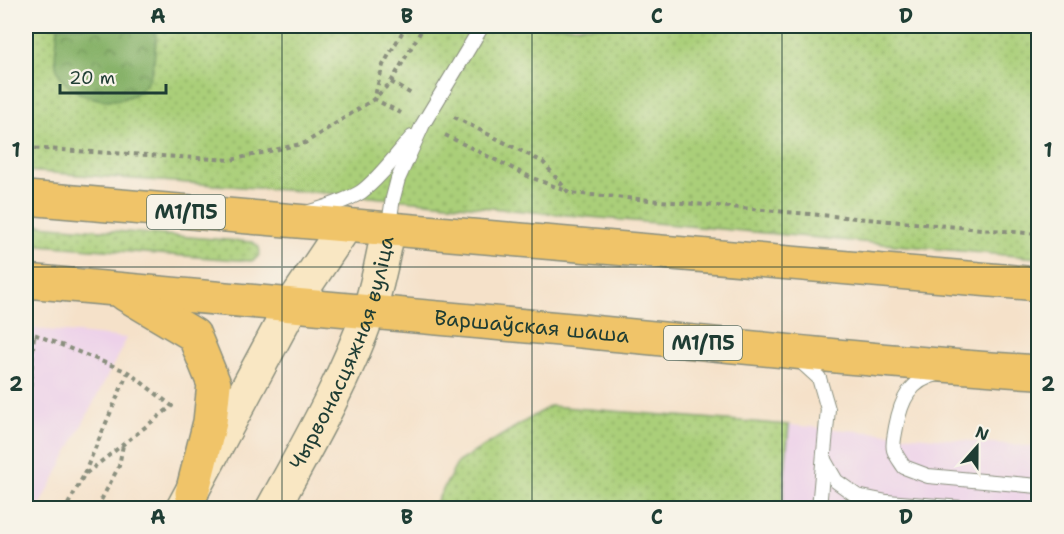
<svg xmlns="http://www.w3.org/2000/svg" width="1064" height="534" viewBox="0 0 1064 534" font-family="'Shantell Sans',sans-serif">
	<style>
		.built { fill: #edd1e9 }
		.grass { fill: url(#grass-dots); stroke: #648656; stroke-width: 1.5 }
		.forest { fill: url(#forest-crowns); stroke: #53784e; stroke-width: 1.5 }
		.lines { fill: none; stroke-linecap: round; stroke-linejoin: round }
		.lane-casing { stroke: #8a8f7e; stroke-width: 16 }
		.secondary-casing { stroke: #8a8f7e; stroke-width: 36 }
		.highway-casing { stroke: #8a8f7e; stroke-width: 36 }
		.path { stroke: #8a8f7e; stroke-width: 4; stroke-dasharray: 4.5 4.5; stroke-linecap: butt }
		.lane { stroke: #fff; stroke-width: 14 }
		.secondary { stroke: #f9e7c3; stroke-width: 33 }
		.highway { stroke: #f0c469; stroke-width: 33 }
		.grid { fill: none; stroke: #1f3d34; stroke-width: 1.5; stroke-opacity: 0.55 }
		.labels { text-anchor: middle; stroke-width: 4.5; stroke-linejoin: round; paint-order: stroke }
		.shield { fill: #f7f3e8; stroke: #60746a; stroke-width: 1.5 }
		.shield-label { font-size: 20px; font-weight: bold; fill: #1f3d34 }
		.street-label { font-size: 21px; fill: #1f3d34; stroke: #f7f3e8 }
		.neatline { fill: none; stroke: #1f3d34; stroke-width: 2 }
		.grid-label { font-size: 20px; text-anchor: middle; font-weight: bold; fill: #1f3d34 }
	</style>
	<defs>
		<pattern id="grass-dots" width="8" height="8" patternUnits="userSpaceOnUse" patternTransform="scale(1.5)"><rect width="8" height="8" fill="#aacf79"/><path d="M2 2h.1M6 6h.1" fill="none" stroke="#8aa964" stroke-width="1.8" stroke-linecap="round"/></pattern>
		<pattern id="forest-crowns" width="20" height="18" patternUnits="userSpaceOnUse" patternTransform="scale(1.5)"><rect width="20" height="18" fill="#87b269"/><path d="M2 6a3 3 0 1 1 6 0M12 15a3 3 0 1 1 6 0" fill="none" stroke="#6e9257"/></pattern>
	</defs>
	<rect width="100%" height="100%" fill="#f7f3e8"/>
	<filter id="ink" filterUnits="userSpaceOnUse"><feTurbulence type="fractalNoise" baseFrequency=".0167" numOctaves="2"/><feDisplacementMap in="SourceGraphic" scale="12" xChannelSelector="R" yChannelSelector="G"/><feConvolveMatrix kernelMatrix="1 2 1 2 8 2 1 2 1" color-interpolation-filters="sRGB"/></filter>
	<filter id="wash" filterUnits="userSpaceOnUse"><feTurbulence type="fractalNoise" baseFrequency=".008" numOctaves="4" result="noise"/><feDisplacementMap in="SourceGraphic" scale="24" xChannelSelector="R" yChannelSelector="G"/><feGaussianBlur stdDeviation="1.35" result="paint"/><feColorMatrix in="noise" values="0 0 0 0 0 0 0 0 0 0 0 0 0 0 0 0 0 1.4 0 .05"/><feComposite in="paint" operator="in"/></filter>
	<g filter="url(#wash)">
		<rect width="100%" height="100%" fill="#f5e1c9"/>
		<g class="built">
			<path d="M26,328L127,338L39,508H26Z"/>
			<path d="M789,425L1038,447V508H782Z"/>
		</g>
		<g class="grass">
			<path d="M26,26H58V31L155,39L157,26H1038V258L338,194L26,171Z"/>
			<path d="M26,224L252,242C263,247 262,257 251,261L26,244Z"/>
			<path d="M550,406L789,425L782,508H433L458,462Z"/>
		</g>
		<path class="forest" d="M58,26H157C155,43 156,65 148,81C131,112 70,102 58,72C52,57 58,40 58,26Z"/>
	</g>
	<g filter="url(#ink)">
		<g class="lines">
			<g class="lane-casing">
				<g id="lane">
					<path d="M309,212C322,209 350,199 361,192C379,179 397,154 412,137"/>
					<path d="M388,230L393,198L398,179L423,124L482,26"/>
					<path d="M796,357L819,378L828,409L819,508"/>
					<path d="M938,374C910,380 901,400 896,427C895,434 892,444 894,450C896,456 901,462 904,467L928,476L1038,486"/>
					<path d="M824,460L836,481L857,496L887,502L962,508"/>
				</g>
			</g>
			<g class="secondary-casing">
				<g id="secondary">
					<path d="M183,508L292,305L346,225"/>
					<path id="s1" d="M273,508C307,446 344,382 368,314C377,287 383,258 388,230"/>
				</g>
			</g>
			<g class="highway-casing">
				<g id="highway">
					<path d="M26,198L1038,284"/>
					<path id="s2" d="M26,281C204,298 382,312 560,329C719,344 879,362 1038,372"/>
					<path d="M125,294L194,335L214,384L210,422L192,493"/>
				</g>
			</g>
			<g class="path">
				<path d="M391,82L424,26"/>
				<path d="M401,113L374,99L383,65L406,26"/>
				<path d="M454,117L543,162L569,193L1038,234"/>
				<path d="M445,135L530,177L569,192"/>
				<path d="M26,148L231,160L305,143L374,99L391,82L413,95"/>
				<path d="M26,333L34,334L128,372L172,406L84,475L66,508"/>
				<path d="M26,449L34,334"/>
				<path d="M84,474L128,372"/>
				<path d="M97,508L119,466L123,445"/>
				<path d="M381,508L384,505"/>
			</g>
			<use href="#lane" class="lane"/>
			<use href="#secondary" class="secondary"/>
			<use href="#highway" class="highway"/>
		</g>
	</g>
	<path class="grid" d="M282,26V508M532,26V508M782,26V508M26,267H1038"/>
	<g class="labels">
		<g class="shield">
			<rect x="147" y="195" width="78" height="34" rx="4.5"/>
			<rect x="664" y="326" width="78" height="34" rx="4.5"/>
		</g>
		<g class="shield-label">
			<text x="186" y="219">М1/П5</text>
			<text x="703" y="350">М1/П5</text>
		</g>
		<g class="street-label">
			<text dy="7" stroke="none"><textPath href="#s2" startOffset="508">Варшаўская шаша</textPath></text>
			<text dy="7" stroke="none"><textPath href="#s1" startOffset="171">Чырвонасцяжная вуліца</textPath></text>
		</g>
	</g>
	<rect width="1064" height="534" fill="none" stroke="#f7f3e8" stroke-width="66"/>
	<g transform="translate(977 447) rotate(21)" stroke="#f7f3e8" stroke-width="4.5" paint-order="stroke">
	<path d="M0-4.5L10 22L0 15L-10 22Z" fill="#1f3d34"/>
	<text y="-9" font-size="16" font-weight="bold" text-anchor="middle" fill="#1f3d34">N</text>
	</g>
	<path d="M60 84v9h106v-9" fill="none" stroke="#1f3d34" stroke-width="3"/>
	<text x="69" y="84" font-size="18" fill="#1f3d34" stroke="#f7f3e8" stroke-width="4.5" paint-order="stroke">20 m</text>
	<rect x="33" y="33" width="998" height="468" class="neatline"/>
	<g class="grid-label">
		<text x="158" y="23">A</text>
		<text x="407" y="23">B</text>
		<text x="657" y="23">C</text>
		<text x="906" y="23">D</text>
		<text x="16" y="157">1</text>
		<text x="1048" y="157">1</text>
		<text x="16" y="391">2</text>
		<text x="1048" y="391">2</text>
		<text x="158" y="524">A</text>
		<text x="407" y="524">B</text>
		<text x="657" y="524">C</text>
		<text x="906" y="524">D</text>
	</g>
</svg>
